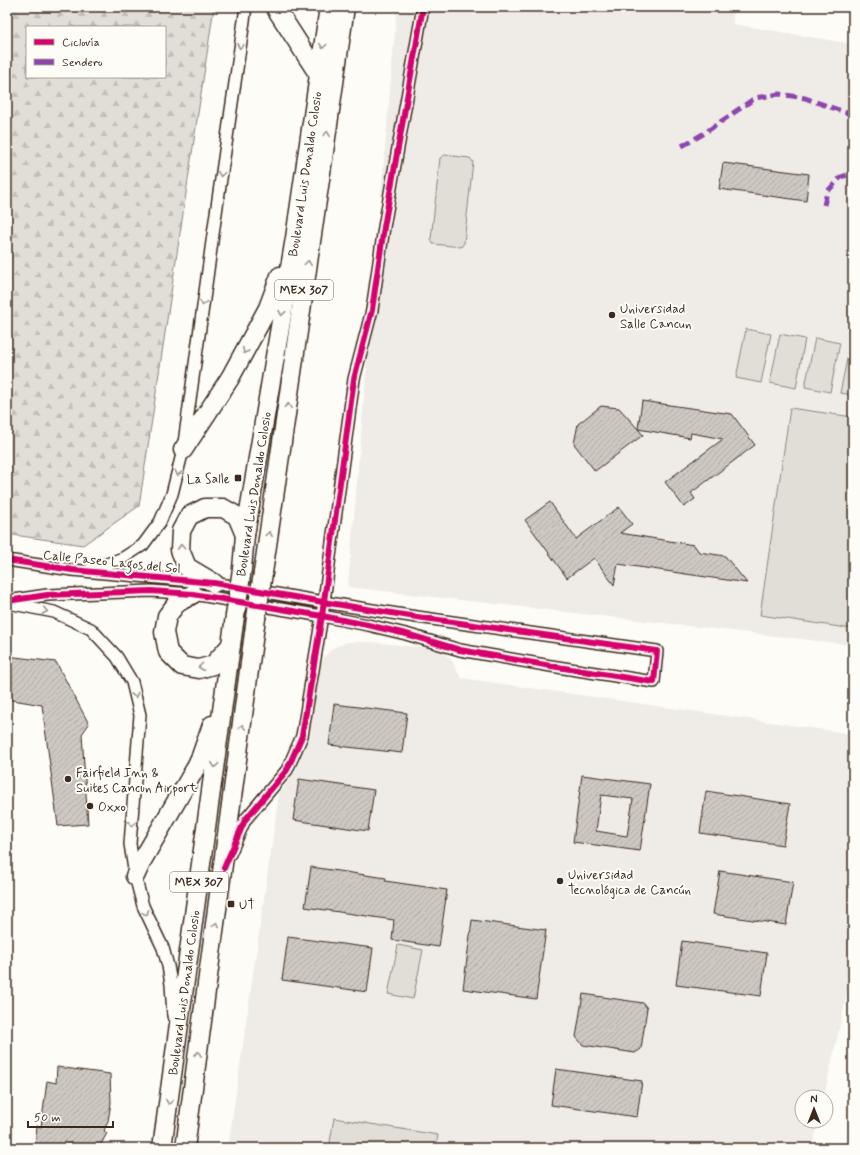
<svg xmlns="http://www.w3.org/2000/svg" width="860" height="1155" viewBox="0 0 860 1155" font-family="Mynerve,sans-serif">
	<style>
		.built { fill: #efece7 }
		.grass { fill: #e1ded7; stroke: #8e847a }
		.forest { fill: url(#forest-firs); stroke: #8e847a; fill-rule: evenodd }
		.building { fill: url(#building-hatch); stroke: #3b2a1e; fill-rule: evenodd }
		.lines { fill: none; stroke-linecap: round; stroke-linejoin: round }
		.street-casing { stroke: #3b2a1e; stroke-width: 14 }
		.primary-casing { stroke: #3b2a1e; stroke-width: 21 }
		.street { stroke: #fdfcf7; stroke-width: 11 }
		.primary { stroke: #fdfcf7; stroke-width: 18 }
		.primary-bridge-casing { stroke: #3b2a1e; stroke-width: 21; stroke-linecap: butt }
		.primary-bridge { stroke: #fdfcf7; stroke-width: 18 }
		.quiet { stroke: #8e44ad; stroke-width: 5; stroke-dasharray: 10 5; stroke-linecap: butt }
		.cycleway-casing { stroke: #fdfcf7; stroke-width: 8 }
		.cycleway { stroke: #d6006c; stroke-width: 6 }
		.oneway { stroke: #9c938a }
		.poi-dot { fill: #3b2a1e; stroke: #fdfcf7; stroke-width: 1.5 }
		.labels { text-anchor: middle; stroke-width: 4; stroke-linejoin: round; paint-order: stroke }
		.shield { fill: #fdfcf7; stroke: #75695f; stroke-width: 1 }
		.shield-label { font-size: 12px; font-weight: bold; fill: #3b2a1e }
		.street-label { font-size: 13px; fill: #3b2a1e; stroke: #fdfcf7 }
		.poi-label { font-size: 13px; fill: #3b2a1e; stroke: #fdfcf7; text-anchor: start }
	</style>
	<defs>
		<pattern id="forest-firs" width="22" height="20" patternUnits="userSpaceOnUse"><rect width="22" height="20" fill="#e1ded7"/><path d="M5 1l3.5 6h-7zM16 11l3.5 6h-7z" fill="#c2bfb8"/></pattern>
		<pattern id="building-hatch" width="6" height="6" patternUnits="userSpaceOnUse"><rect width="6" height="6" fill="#cdc8c2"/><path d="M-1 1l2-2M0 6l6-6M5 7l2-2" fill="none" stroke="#b1aca6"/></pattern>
	</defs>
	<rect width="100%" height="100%" fill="#fdfcf7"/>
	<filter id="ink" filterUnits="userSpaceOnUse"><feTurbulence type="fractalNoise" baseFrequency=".025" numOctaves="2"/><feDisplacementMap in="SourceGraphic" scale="8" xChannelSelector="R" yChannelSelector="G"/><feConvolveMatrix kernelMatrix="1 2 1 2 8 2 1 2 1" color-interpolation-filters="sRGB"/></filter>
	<g filter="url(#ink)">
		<g class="built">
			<path d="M397,7H734L733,24L853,44V645L348,587Z"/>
			<path d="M347,642H370L439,649L451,659L461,678L853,734V967L824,1097H802V1121H818L812,1148H228L279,794L296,770L307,742L319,667L325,656L333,648Z"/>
		</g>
		<g class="grass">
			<path d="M445,155L470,158L473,162L464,243L461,247L433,244L431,239L440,158Z"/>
			<path d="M746,329L771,334L761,383L736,378Z"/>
			<path d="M780,334L805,339L796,388L770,383Z"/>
			<path d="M815,338L840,343L830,392L805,387Z"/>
			<path d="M850,344H853V395L840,393Z"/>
			<path d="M790,408L853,417V629L760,615Z"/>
			<path d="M398,945L423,950L413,999L388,994Z"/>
			<path d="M334,1118L438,1135L436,1148H329Z"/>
		</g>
		<path class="forest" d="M7,7H214L139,506L83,545L7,534ZM27,27H165V77H27Z"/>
		<g class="building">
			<path d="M723,163L809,174L806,201L719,189Z"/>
			<path d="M642,401L732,414L755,445L691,493L695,499L684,507L665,482L723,439L691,433L690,438L638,429L643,435L595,471L574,444L578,424L601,406L619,408L638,429Z"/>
			<path d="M550,502L576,539L619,507L632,524L620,533L694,545L699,552L725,556L747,583L618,564L614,585L594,558L567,578L525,520Z"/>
			<path d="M7,656L56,662L89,724L82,734L88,824L58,826L42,705L7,699Z"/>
			<path d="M334,704L407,713L402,753L329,745Z"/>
			<path d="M582,775L650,784L640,851L573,842ZM601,795L633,799L627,836L596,831Z"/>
			<path d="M299,779L374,790L368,831L293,820Z"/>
			<path d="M706,791L790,804L783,845L700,833Z"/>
			<path d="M311,867L386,878L385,881L447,890L439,947L392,940L394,920L305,907Z"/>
			<path d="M720,871L793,882L786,925L713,914Z"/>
			<path d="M472,920L546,930L536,999L463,989Z"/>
			<path d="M288,937L373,948L367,992L282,980Z"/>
			<path d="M682,941L767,953L761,996L676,985Z"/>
			<path d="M583,994L643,1003L647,1008L641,1049L635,1053L583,1045L576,1037Z"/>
			<path d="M57,1067L110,1074L111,1103L108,1121L104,1131L107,1133L99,1148H75L61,1146L60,1148H35L37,1126L41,1127L47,1081L56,1083Z"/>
			<path d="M556,1069L642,1081L637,1117L551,1105Z"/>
		</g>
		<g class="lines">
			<g class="street-casing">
				<g id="street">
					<path d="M7,560L72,570L214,583L323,602L410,616L657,651L654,682L551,666L460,650L406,634L368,625L322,616L193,594L151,591L47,595L7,601"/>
					<path d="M91,568L99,567L123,558L143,545L160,522L172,494L183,450L215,220L246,7"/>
					<path d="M8,603L54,612L91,629L117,657L132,682L140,715L130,844L135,876L143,906L163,948L168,966L171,984L173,1016"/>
					<path d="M230,854L245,820L287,770L302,736L322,616L354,379L372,310L384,227L423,7"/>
				</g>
			</g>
			<g class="primary-casing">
				<g id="primary">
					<path d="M275,7L319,75"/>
					<path d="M183,450L230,378L268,308L280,276"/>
					<path id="s1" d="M242,569L245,535L295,238L329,7"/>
					<path d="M263,573L345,7"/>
					<path d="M214,583L187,567L180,550L181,531L189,516L205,508H223L237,516L245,535"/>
					<path d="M193,594L177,603L167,616L164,632L168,652L182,666L199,669L213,665L231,645"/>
					<path d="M135,876L143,859L195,769L201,756L212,725"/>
					<path id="s2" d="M162,1148L235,616"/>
					<path d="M185,1148L256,618"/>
				</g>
			</g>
			<use href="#street" class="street"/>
			<use href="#primary" class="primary"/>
			<g class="primary-bridge-casing">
				<g id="primary-bridge">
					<path d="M235,616L242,569"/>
					<path d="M256,618L263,573"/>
				</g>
			</g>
			<use href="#primary-bridge" class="primary-bridge"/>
			<g class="quiet">
				<path d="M682,146L703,134L755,98L779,94L805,98L853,115"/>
				<path d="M824,205L827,192L841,177L853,173"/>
			</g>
			<g class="cycleway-casing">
				<g id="cycleway">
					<path d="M7,560L72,570L214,583L323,602L410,616L657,651L654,682L551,666L460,650L406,634L368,625L322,616L193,594L151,591L47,595L7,601"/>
					<path d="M224,868L245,820L287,770L302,736L322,616L354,379L372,310L384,227L423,7"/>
				</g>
			</g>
			<use href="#cycleway" class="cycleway"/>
		</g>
		<defs><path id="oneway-chevron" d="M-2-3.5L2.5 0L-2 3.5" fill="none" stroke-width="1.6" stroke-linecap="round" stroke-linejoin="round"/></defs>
		<g class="oneway">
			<use href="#oneway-chevron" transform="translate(240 46) rotate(99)"/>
			<use href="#oneway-chevron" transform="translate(323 46) rotate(98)"/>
			<use href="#oneway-chevron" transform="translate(327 134) rotate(-82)"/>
			<use href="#oneway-chevron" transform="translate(221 174) rotate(98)"/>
			<use href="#oneway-chevron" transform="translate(308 263) rotate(-82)"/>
			<use href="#oneway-chevron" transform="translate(203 303) rotate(98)"/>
			<use href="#oneway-chevron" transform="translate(282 313) rotate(99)"/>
			<use href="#oneway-chevron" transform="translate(245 351) rotate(119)"/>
			<use href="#oneway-chevron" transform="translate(288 406) rotate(-82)"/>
			<use href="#oneway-chevron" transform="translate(178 473) rotate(104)"/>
			<use href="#oneway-chevron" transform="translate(269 534) rotate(-82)"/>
			<use href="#oneway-chevron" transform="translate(181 547) rotate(-93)"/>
			<use href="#oneway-chevron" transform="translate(45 611) rotate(11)"/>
			<use href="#oneway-chevron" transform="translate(201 667) rotate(173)"/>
			<use href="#oneway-chevron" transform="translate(135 695) rotate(76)"/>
			<use href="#oneway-chevron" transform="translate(242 727) rotate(-83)"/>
			<use href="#oneway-chevron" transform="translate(215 765) rotate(98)"/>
			<use href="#oneway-chevron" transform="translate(132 824) rotate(94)"/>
			<use href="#oneway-chevron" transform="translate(146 913) rotate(66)"/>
			<use href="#oneway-chevron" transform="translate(216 925) rotate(-82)"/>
			<use href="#oneway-chevron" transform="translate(198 1054) rotate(-82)"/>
			<use href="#oneway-chevron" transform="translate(169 1102) rotate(98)"/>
		</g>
	</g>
	<g class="poi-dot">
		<circle cx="612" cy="315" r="4"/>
		<rect x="234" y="474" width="8" height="8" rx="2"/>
		<circle cx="68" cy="779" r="4"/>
		<circle cx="90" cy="806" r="4"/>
		<circle cx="560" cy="881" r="4"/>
		<rect x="227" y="900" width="8" height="8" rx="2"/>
	</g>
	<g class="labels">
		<g class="shield">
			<rect x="275" y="280" width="58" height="20" rx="3"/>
			<rect x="170" y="872" width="58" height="20" rx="3"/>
		</g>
		<g class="shield-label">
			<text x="304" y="294">MEX 307</text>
			<text x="199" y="886">MEX 307</text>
		</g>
		<g class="street-label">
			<text dy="5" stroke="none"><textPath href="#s1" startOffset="400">Boulevard Luis Donaldo Colosio</textPath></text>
			<text transform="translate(253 494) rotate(-81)" y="5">Boulevard Luis Donaldo Colosio</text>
			<text transform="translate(112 561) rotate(6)" y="5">Calle Paseo Lagos del Sol</text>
			<text dy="5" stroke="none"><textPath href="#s2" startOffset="157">Boulevard Luis Donaldo Colosio</textPath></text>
		</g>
		<g class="poi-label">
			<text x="620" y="313">Universidad<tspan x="620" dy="15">Salle Cancun</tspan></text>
			<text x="230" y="483" text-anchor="end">La Salle</text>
			<text x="76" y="777">Fairfield Inn &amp;<tspan x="76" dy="15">Suites Cancun Airport</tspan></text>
			<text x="98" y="811">Oxxo</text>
			<text x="568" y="879">Universidad<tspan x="568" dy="15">Tecnológica de Cancún</tspan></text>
			<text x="239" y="909">UT</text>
		</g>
	</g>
	<rect width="860" height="1155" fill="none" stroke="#fdfcf7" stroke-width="24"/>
	<rect x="12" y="12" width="836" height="1131" fill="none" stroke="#3b2a1e" stroke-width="1.5" filter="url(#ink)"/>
	<rect x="26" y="26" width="140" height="52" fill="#fdfcf7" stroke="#afa8a0"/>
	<rect x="34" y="39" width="20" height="6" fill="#d6006c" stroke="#afa8a0"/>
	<text x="62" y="46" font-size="12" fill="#3b2a1e">Ciclovía</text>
	<rect x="34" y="59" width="20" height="6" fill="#8e44ad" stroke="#afa8a0"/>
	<text x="62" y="66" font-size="12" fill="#3b2a1e">Sendero</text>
	<g transform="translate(814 1109)"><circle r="19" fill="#fdfcf7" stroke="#afa8a0"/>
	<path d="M0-3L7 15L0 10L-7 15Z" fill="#3b2a1e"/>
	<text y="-6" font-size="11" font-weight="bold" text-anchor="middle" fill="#3b2a1e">N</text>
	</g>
	<path d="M28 1121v6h85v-6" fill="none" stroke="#3b2a1e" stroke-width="2"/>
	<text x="34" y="1121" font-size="12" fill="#3b2a1e" stroke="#fdfcf7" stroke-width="3" paint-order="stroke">50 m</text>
</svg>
